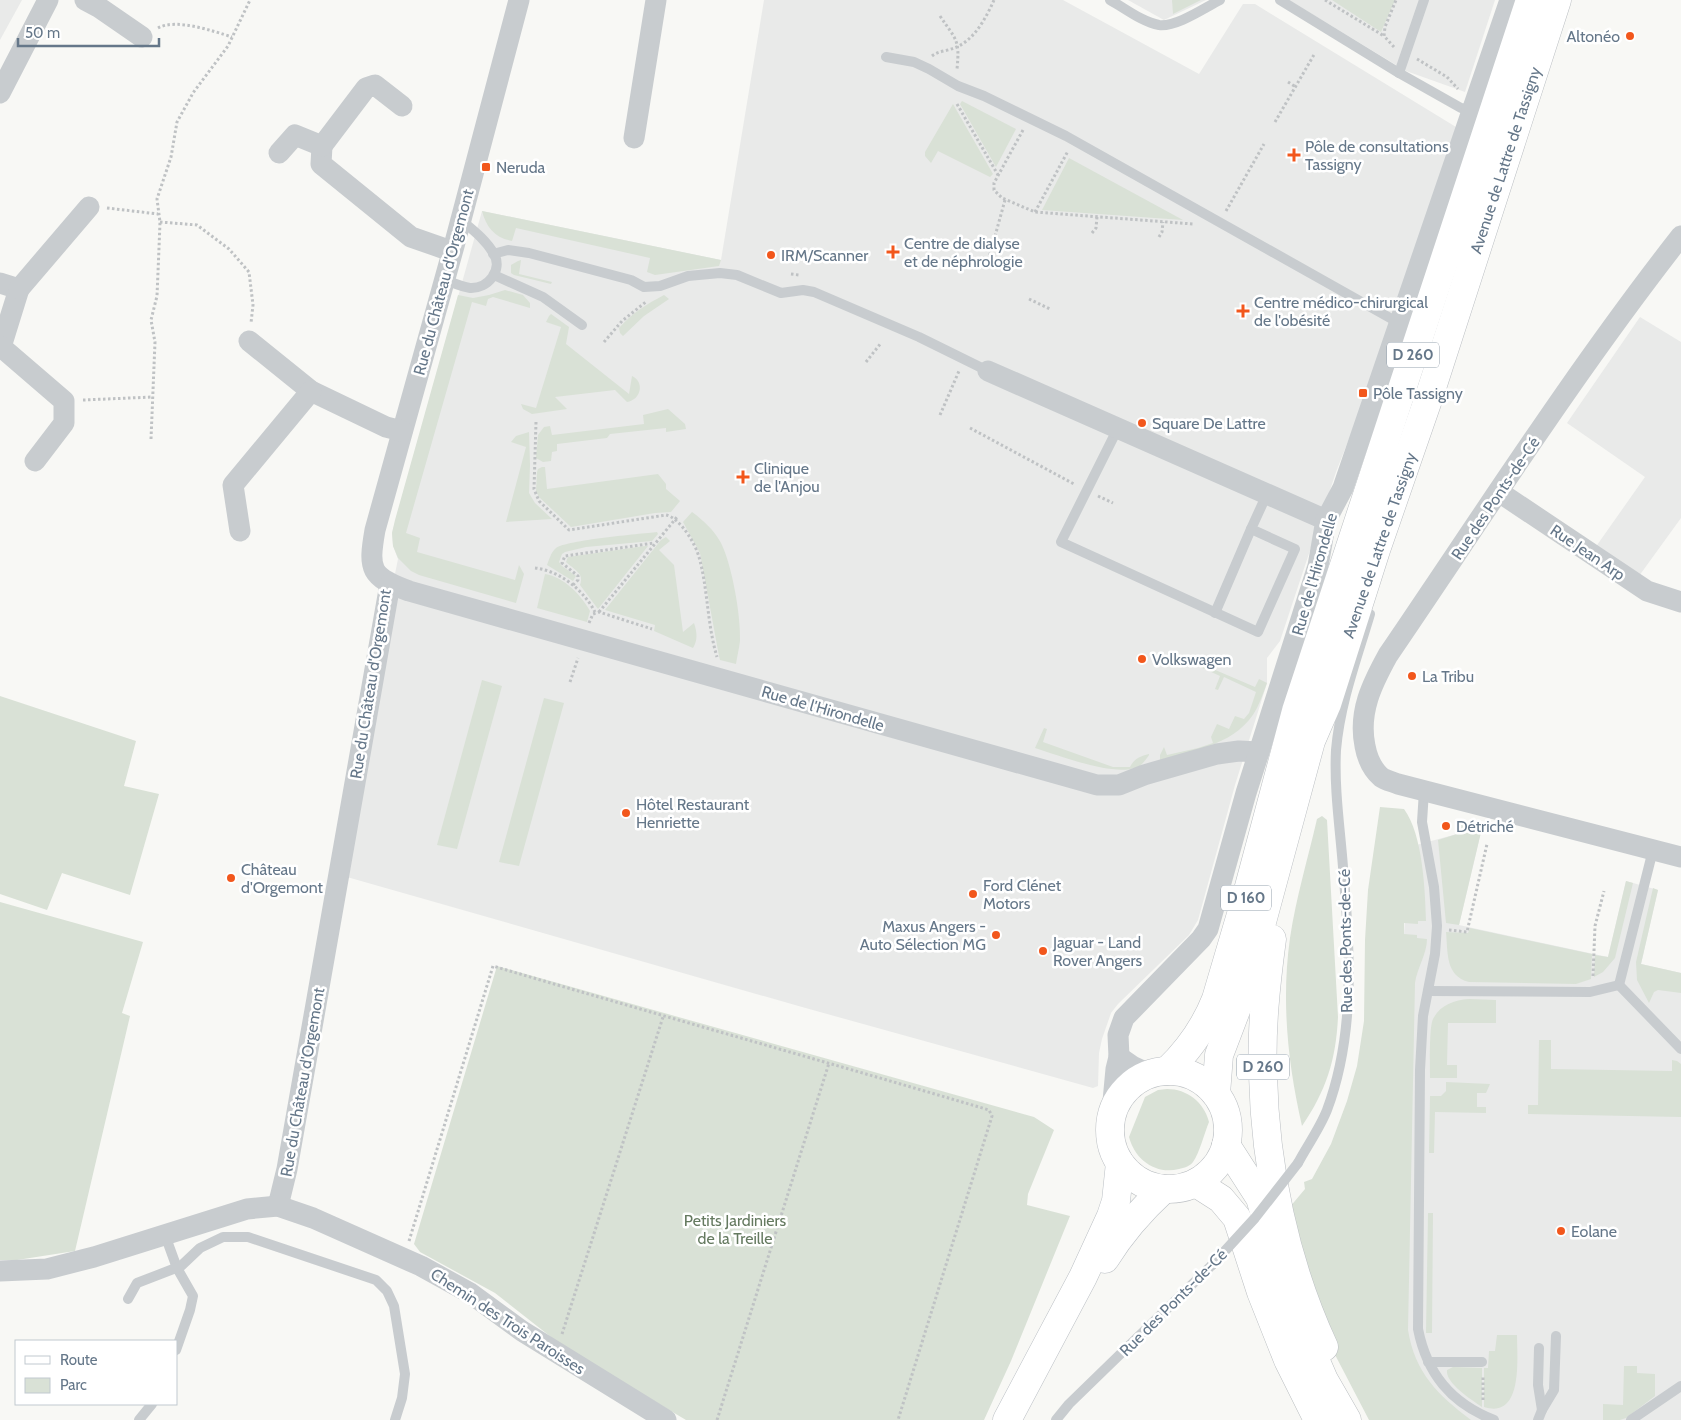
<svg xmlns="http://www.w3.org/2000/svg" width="1681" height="1420" viewBox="0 0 1681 1420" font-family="Cabin,sans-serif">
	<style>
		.built { fill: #e9eae9 }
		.green { fill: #d9e1d6 }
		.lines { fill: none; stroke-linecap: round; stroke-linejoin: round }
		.secondary-casing { stroke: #babfc4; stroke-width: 29 }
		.primary-casing { stroke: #bbbfc3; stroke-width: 29 }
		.highway-casing { stroke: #babec1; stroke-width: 29 }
		.path { stroke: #bfc2c4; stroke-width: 3; stroke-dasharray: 2.5 2.5; stroke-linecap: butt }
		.lane { stroke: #c8cccf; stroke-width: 10 }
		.street { stroke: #c8cccf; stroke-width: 21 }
		.secondary { stroke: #fff; stroke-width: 28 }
		.primary { stroke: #fff; stroke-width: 28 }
		.highway { stroke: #fff; stroke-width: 28 }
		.lane-bridge { stroke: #c8cccf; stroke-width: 10 }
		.poi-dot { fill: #f2571c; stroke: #fff; stroke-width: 2 }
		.labels { text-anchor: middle; stroke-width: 5; stroke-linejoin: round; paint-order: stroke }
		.shield { fill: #fff; stroke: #93a0ac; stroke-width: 1 }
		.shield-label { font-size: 15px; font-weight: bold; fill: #657789 }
		.poi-label { font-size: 16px; fill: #657789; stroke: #fff; text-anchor: start }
		.street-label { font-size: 16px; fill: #657789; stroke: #fff }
		.park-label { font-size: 16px; fill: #657a60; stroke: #fff }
	</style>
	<rect width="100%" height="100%" fill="#f8f8f5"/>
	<g class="built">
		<path d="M0,0H22L0,40Z"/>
		<path d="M764,0H1063L1199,74L1243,4H1255L1456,127L1359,413L1336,472L1280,641L1267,658V683L1235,785L1198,920L1189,935L1118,1004L1111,1013L1102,1039L1099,1053L1098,1086L1093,1088L802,1007L347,877L379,653L398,559L393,546L392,533L482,211L721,260Z"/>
		<path d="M1128,0H1206L1164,20Z"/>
		<path d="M1289,0H1495L1465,92L1406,71Z"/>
		<path d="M1640,317L1681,342V518L1639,576L1595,548L1645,477L1567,423Z"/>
		<path d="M1460,823L1482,828L1459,925L1608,957L1626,881L1658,890L1641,964L1681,973V1420H1402L1404,935L1409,847L1457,834Z"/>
	</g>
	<g class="green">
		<path d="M1172,0H1201L1173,14Z"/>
		<path d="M1332,0H1395L1381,32Z"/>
		<path d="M962,101L1016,129L996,167L960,104Z"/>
		<path d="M953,104L993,174L990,177L938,151L931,163L925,156V152Z"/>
		<path d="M1069,158L1183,220L1042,210Z"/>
		<path d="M482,211L721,260L719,266L655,275L647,272L650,258L516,228L512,241C495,238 486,227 482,211Z"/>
		<path d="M521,260L519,274L552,282L551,284L514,275L511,273V265L518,261Z"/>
		<path d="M505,290L523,295L530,303V308L493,297L488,299L486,306L472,302L406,533L420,538L417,552L515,580L519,565L524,574L516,603L419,575L411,571L398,558L393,546L392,533L395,520L458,295L473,298L489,295Z"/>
		<path d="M664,295L669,299L644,316L623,336L620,333L619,328C632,313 647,304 664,295Z"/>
		<path d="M551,314L569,327L566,344L629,394L632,376C645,382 641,400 627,402L615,390L555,397L567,409L532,414L523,409L521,404L536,408L561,327L546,322L549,316Z"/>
		<path d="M668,409L685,424L686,429L666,432V428L610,434L607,438L557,444V451L552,452L551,461L543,462L536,458L538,435L544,427L550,426L552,435L644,424L643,415Z"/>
		<path d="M529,432L530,465L529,493L535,503L552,519L506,522L526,447L511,442L516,436Z"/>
		<path d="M542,467H545L547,489L658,474L666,484V489L680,501L671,512L655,513L571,527L539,497L536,491L537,472L538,469Z"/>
		<path d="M692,512C703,520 714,530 721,543C732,565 741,616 740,641C739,649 737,657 736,664L720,660L719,656L700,553L683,522Z"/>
		<path d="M657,532L658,534L652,541L586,547L565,552L562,554L559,562L562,566L576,576L573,581L547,565C549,560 551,552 556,548C567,540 639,534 657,532Z"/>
		<path d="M666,537L670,541L659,550L674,565L683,632L694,623C697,632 698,640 693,648L654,631L655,625L605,610L661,540Z"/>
		<path d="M645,546H648L598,609L580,585C585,573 573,569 566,562L568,557Z"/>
		<path d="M545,574C564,577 581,595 590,611L587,622L537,608Z"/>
		<path d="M1199,663L1255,687L1259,679L1267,683C1264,691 1261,700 1257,708C1238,744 1196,750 1160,760V755L1164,747L1167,755L1198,748L1213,743L1211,737L1217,724L1229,729L1235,716L1244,719L1249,713L1256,692L1224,677L1218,690L1215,689L1220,676L1198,666Z"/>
		<path d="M482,680L502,686L457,849L437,845Z"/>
		<path d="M0,696L136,741L124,786L159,794L130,895L62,873L47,910L0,894Z"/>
		<path d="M544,698L564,703L519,866L499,862Z"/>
		<path d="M1044,728L1047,729L1043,742L1113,767H1130C1134,759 1140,756 1149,754V755C1147,758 1144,762 1141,765C1121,780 1058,755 1035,748Z"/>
		<path d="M1380,807L1404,809C1423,835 1425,890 1426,921H1418V924L1404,923V934L1417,935V938L1427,939C1427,954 1417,968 1415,983L1408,1330C1415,1373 1438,1395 1471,1420H1369L1331,1347L1284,1214L1305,1189L1304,1182L1312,1179L1331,1144L1347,1101L1357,1066L1364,1021L1365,940L1368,890Z"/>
		<path d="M1322,816L1327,820L1338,1017C1336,1060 1326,1091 1302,1126C1288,1064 1281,1002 1290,938C1296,898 1308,858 1317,819Z"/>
		<path d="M1460,823L1482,828L1459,925L1446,923L1438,840L1457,834Z"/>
		<path d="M1626,881L1633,883L1615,958L1603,972L1594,977L1595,955L1608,957Z"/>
		<path d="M1653,888L1658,890L1641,964L1681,973V993L1658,990L1654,992L1649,1003L1637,980L1636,962Z"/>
		<path d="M0,902L143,942L122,1013L130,1016L75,1251L17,1260H0Z"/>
		<path d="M1470,928L1592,954L1591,979L1576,984L1469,982C1445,976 1448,952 1446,932L1468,933Z"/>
		<path d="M497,966L1034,1117L1054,1130L1028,1194L1027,1205L1070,1216L1011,1361L984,1420H686L565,1348L495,1293L420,1252L414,1244Z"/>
		<path d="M1469,999L1496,1000V1023H1448L1447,1065H1457V1078H1430C1430,1067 1429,1027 1433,1019C1440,1005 1454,1000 1469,999Z"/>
		<path d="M1539,1040H1551V1069L1672,1071V1060L1677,1061L1681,1064V1117L1528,1114V1105H1538Z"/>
		<path d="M1446,1082L1490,1084L1486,1093H1477V1107H1486V1113L1435,1112L1434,1153H1429L1430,1096H1441L1446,1091Z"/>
		<path d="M1167,1089C1187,1089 1204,1102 1209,1122C1204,1134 1200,1152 1193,1162C1190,1166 1184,1168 1179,1169C1156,1175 1135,1160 1129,1137L1145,1097L1158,1090Z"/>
		<path d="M1428,1213H1433L1432,1333H1426Z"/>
		<path d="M1497,1335H1517C1517,1356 1524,1420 1484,1407V1368H1488L1489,1351H1495Z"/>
		<path d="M1624,1366H1637V1373L1655,1374V1396L1626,1418L1620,1420H1603V1404L1623,1405Z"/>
		<path d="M1453,1367L1482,1368V1407C1472,1400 1445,1383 1447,1370Z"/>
	</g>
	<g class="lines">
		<g class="secondary-casing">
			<g id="secondary">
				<path d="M1105,1259C1121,1233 1141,1210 1164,1189"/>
				<path d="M1007,1420L1083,1277L1111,1216L1116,1201L1120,1163"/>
			</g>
		</g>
		<g class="primary-casing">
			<g id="primary">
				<path d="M1272,939C1266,984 1261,1029 1263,1075C1265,1167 1285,1263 1324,1347"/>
				<circle cx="1169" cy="1130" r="59"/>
				<path d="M1167,1071C1189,1050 1205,1027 1216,999L1247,894L1296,711L1530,0"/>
				<path d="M1216,1094L1219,1055L1243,992L1311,741L1327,704L1376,550L1429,397L1557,0"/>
			</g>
		</g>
		<g class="highway-casing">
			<g id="highway">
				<path d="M1226,1145L1260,1198L1292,1306L1324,1380L1347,1420"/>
				<path d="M1196,1183L1221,1199L1237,1218L1261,1292L1288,1360L1318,1420"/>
			</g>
		</g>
		<g class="path">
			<path d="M1325,0L1384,36"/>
			<path d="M940,16C956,40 960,39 957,69"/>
			<path d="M158,28C176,18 213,31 232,37"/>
			<path d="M1394,47L1384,36L1385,27L1396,0"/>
			<path d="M932,56C938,51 947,51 954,48C974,41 986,18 994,0"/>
			<path d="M1417,59L1447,77L1458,89"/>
			<path d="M1288,82L1296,87"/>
			<path d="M957,104L998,175"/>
			<path d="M1275,122L1315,53"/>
			<path d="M1023,130L994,183V190L1002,198L1035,212L1193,224"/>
			<path d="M1339,174L1344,176"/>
			<path d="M107,208L158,214"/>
			<path d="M1226,211L1264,144"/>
			<path d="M1035,212L1068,151"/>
			<path d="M160,222L197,225L229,249L249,272L253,305L251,323"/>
			<path d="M1092,233L1096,228L1097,217"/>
			<path d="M1159,237L1162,232L1163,222"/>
			<path d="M987,265L1005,200"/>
			<path d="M791,274L799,275"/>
			<path d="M1029,299L1050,309"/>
			<path d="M604,342L622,321L647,301"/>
			<path d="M866,362L881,343"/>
			<path d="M83,400L153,397"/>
			<path d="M940,415L959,371"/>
			<path d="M536,422L534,489L539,501L569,530L666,515C680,518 695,543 699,557C708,589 707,624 717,657"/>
			<path d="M970,428L1074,484"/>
			<path d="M151,439L155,342L151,320L157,296L159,248L160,222L157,199L171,157L177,122L193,93L228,46L250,0"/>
			<path d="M1098,496L1113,503"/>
			<path d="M535,568C561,571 584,591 595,612"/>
			<path d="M573,585L578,580V576L562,563L565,556L654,543"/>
			<path d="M599,612L677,517"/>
			<path d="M589,623L593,614L599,612L652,629"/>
			<path d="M570,682L578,658"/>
			<path d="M1449,930L1467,932L1487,844"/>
			<path d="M1593,976L1595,926L1604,891"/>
			<path d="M409,1241L493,966C658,1015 824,1061 989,1110L992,1116L898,1420"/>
			<path d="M562,1334L663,1017"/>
			<path d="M1483,1400V1376"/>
			<path d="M717,1420L829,1063"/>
		</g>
		<g class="lane">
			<path d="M1110,0C1125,8 1142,22 1159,25C1177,27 1204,8 1220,0"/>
			<path d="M1280,0L1399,73L1461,108L1472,110"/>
			<path d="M886,57L914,62L929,69L958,86L984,96L1066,136L1399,323"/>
			<path d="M1399,73L1424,0"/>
			<path d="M493,254L508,250L529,253L631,280L644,287L660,286L688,276L720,273L737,275L781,293L803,290L814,292L919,337L988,371"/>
			<path d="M494,275L543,297L582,325"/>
			<path d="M443,279C451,282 461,287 470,288C488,289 503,270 494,254C486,240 473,230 461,220"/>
			<path d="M1118,428L1061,542L1258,632L1295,549L1251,529L1267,494"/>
			<path d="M1215,613L1251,529"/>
			<path d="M1424,791L1422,822L1434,887L1437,926L1435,954L1423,1016L1420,1070L1418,1329C1427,1374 1451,1403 1494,1420"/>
			<path d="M1619,985L1653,850"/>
			<path d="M1619,985L1681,1049"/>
			<path d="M1428,991L1590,992L1619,985"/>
			<path d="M1298,1163C1307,1146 1320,1128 1327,1110C1356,1033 1350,947 1343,867C1340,828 1334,789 1336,750C1340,703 1357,658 1370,614"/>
			<path d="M165,1235L177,1268L193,1296L190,1310L176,1350"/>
			<path d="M128,1299L137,1283L181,1266L200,1248L223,1237H248L376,1280L387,1291L394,1306L405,1374L402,1398L395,1420"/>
			<path d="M1539,1348L1538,1385L1542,1410"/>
			<path d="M1428,1362H1482"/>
			<path d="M139,1420L152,1404"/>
			<path d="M1056,1420L1069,1404L1212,1265"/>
			<path d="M1538,1420L1542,1410L1554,1390L1556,1336"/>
			<path d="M1631,1420L1681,1386"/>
		</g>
		<g class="street">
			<path d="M85,0L100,8L142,37"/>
			<path d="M519,0L454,246L375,530C368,570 370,577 409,591L1097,785H1119L1144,775L1217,754L1239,751L1259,752"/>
			<path d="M0,93L48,0"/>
			<path d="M634,138L656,0"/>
			<path d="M322,146L321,164L411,237L451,251"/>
			<path d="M279,153L295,135L322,146L366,88L375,85L402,106"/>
			<path d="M1681,236C1576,370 1484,514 1388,655C1372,684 1358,712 1365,746C1367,757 1372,769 1381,777C1385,780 1393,782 1398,784L1681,857"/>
			<path d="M0,283L19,289L1,347"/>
			<path d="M19,289L89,207"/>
			<path d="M249,341L311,391L386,427L402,431"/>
			<path d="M0,346L64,401V423L35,461"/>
			<path d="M988,371L1326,520"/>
			<path d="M1499,492L1647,591L1681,602"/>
			<path d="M240,531L233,485L311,391"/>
			<path d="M1119,1057L1132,1066L1149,1074"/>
			<path d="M1112,1112L1116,1069L1119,1057L1118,1035L1124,1018L1201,939L1208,929L1246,793L1318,566L1326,520L1343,488L1510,0"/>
			<path d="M278,1206L287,1169L390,584"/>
			<path d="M0,1271L47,1269L94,1257L247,1209L278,1206L313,1218L421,1266L470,1293L522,1331L666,1420"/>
		</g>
		<use href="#secondary" class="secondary"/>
		<use href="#primary" class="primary"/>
		<use href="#highway" class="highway"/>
		<path class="lane-bridge" d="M1212,1265L1255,1218L1298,1163"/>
	</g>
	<g class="poi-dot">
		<circle cx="1630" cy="36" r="5"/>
		<path d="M1291.5 147.5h5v5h5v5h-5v5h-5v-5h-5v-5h5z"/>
		<rect x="481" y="162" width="10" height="10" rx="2.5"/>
		<path d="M890.5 244.5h5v5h5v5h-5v5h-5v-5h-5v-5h5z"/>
		<circle cx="771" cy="255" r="5"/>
		<path d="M1240.5 303.5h5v5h5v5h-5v5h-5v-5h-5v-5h5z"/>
		<rect x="1358" y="388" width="10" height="10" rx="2.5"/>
		<circle cx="1142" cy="423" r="5"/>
		<path d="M740.5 469.5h5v5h5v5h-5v5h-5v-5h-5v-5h5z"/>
		<circle cx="1142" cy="659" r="5"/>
		<circle cx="1412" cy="676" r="5"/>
		<circle cx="626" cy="813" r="5"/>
		<circle cx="1446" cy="826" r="5"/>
		<circle cx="231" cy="878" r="5"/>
		<circle cx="973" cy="894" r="5"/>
		<circle cx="996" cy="935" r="5"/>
		<circle cx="1043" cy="951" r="5"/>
		<circle cx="1561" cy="1231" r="5"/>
	</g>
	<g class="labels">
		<g class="shield">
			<rect x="1387" y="342.5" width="52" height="25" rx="4"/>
			<rect x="1221" y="885.5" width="50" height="25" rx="4"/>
			<rect x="1237" y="1054.5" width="52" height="25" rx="4"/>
		</g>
		<g class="shield-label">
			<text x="1413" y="360">D 260</text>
			<text x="1246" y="903">D 160</text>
			<text x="1263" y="1072">D 260</text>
		</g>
		<g class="poi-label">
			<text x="1620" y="42" text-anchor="end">Altonéo</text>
			<text x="1305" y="152">Pôle de consultations<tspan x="1305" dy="18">Tassigny</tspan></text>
			<text x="496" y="173">Neruda</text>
			<text x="904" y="249">Centre de dialyse<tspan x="904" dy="18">et de néphrologie</tspan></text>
			<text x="781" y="261">IRM/Scanner</text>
			<text x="1254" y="308">Centre médico-chirurgical<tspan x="1254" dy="18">de l'obésité</tspan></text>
			<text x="1373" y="399">Pôle Tassigny</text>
			<text x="1152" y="429">Square De Lattre</text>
			<text x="754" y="474">Clinique<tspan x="754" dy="18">de l'Anjou</tspan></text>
			<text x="1152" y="665">Volkswagen</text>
			<text x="1422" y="682">La Tribu</text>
			<text x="636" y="810">Hôtel Restaurant<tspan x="636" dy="18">Henriette</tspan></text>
			<text x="1456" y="832">Détriché</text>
			<text x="241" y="875">Château<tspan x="241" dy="18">d'Orgemont</tspan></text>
			<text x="983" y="891">Ford Clénet<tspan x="983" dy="18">Motors</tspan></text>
			<text x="986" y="932" text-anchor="end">Maxus Angers -<tspan x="986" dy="18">Auto Sélection MG</tspan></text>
			<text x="1053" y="948">Jaguar - Land<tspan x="1053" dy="18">Rover Angers</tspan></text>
			<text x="1571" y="1237">Eolane</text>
		</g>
		<g class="street-label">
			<text transform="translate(1505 160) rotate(-72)" y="6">Avenue de Lattre de Tassigny</text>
			<text transform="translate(443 282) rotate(-75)" y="6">Rue du Château d'Orgemont</text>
			<text transform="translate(1495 498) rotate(-56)" y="6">Rue des Ponts-de-Cé</text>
			<text transform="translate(1379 545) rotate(-71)" y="6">Avenue de Lattre de Tassigny</text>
			<text transform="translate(1588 552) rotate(34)" y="6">Rue Jean Arp</text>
			<text transform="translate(1314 574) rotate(-74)" y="6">Rue de l'Hirondelle</text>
			<text transform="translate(370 684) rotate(-81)" y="6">Rue du Château d'Orgemont</text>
			<text transform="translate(823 708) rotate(16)" y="6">Rue de l'Hirondelle</text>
			<text transform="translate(1345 941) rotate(-91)" y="6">Rue des Ponts-de-Cé</text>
			<text transform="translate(302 1082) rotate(-80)" y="6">Rue du Château d'Orgemont</text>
			<text transform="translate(1173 1302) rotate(-45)" y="6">Rue des Ponts-de-Cé</text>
			<text transform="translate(508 1321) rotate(33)" y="6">Chemin des Trois Paroisses</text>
		</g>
		<g class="park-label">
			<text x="735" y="1226">Petits Jardiniers<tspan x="735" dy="18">de la Treille</tspan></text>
		</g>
	</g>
	<rect x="15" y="1340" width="162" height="65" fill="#ffffff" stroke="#c1c9d0"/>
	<rect x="25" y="1356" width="25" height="8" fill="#ffffff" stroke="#c1c9d0"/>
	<text x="60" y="1365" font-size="15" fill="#657789">Route</text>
	<rect x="25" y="1378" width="25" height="15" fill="#d9e1d6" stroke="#c1c9d0"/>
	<text x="60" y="1390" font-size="15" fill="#657789">Parc</text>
	<path d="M18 38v8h141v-8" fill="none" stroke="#657789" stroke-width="2.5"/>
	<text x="25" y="38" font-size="15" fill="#657789" stroke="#ffffff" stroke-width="4" paint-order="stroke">50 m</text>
</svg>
